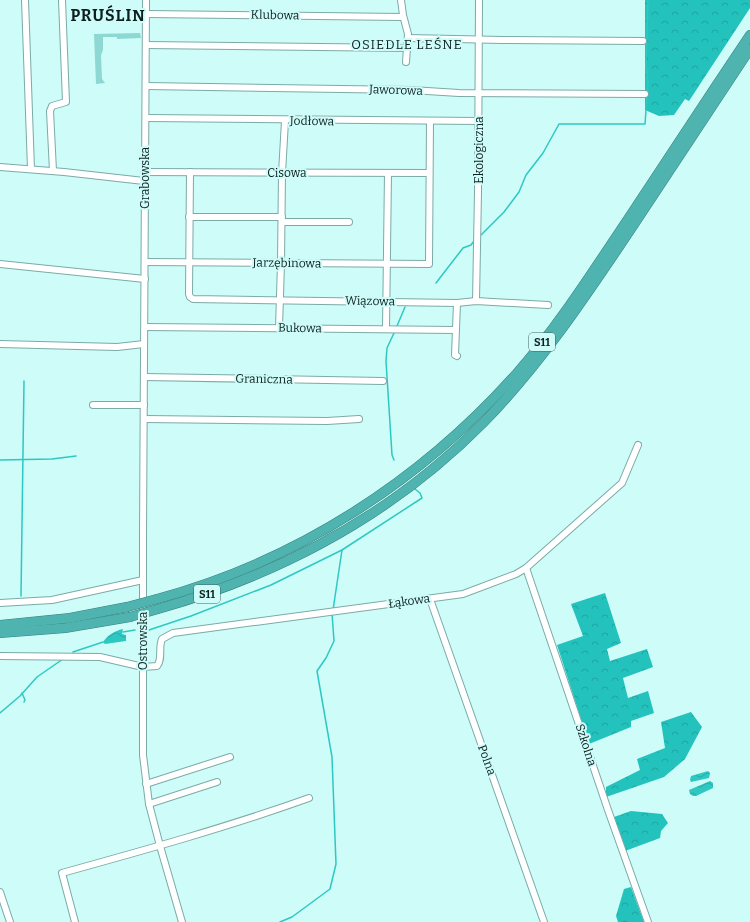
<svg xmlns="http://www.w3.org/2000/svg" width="750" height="922" viewBox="0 0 750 922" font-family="Bitter,serif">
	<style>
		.green { fill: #8dd8d3 }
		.forest { fill: url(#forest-crowns) }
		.water { fill: url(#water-waves) }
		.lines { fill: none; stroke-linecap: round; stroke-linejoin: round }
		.stream { stroke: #2ec8c2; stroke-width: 1.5 }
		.minor-casing { stroke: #7caaa7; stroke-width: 8 }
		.highway-casing { stroke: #38807c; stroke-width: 10 }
		.minor { stroke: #fff; stroke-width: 6 }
		.highway { stroke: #4fb4af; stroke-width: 9 }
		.highway-bridge-casing { stroke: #38807c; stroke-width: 10; stroke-linecap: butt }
		.highway-bridge { stroke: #4fb4af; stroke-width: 9 }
		.labels { text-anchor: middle; stroke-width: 4; stroke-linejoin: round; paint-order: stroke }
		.shield { fill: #cdfcf9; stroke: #476160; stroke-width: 1 }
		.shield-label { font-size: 11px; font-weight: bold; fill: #0d1f1e }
		.street-label { font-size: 12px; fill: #0d1f1e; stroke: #cdfcf9 }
		.neighbourhood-label { font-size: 13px; letter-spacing: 1px; fill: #0d1f1e; stroke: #cdfcf9 }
		.district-label { font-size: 16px; font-weight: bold; letter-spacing: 1px; fill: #0d1f1e; stroke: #cdfcf9 }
	</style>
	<defs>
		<pattern id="forest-crowns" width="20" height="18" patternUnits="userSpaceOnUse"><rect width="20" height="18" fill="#23c2bc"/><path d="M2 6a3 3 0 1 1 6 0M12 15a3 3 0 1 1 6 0" fill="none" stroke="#1ea6a1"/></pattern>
		<pattern id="water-waves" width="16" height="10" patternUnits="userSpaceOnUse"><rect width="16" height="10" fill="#2ec8c2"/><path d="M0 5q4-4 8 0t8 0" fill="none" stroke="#28aba6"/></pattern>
	</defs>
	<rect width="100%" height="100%" fill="#cdfcf9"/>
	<path class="green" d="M140,33L141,38L117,39V37H103V50L101,55L102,79L105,83L96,84L94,34Z"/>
	<g class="forest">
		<path d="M645,0H750V8L689,101L685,99L674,115L659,116L645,110Z"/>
		<path d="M605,593L621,643L607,649L610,661L647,649L653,667L623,678L628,698L648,691L654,713L631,721V727L589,744L557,645L583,636L571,604Z"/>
		<path d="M691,712L702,727L685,759L664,777L606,797V787L640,770L637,759L665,748L661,722Z"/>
		<path d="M631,811L662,814L668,823L661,831L660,838L625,851L614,817Z"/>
		<path d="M631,887L644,922H618L616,916L624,889Z"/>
	</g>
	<g class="water">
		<path d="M123,629L122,634L126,635V641L105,644L103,642C108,635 114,631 123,629Z"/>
		<path d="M708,771L710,773L709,778L691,782L690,780L691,776Z"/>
		<path d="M710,781L713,783V788L696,796H693L690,794L689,790Z"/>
	</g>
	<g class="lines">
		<g class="stream">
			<path d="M480,236L504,212L519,192L526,175L543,153L559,124H645L648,83L646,64L648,0"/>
			<path d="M436,283L463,248L471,245L474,241"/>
			<path d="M397,326L405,307"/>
			<path d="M394,333L387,348L386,361L392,455L394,460"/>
			<path d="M0,460L52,459L76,456"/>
			<path d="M21,596L24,381"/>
			<path d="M333,610L342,550"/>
			<path d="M149,630L191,616L271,585L342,550L422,498L420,493L415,489"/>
			<path d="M123,632L135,630"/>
			<path d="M73,652L103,642"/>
			<path d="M22,693L25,700L24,702"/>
			<path d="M0,713L20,696L37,677L63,659"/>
			<path d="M280,922L292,917L330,889L336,864L332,757L317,671L326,658L334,641L332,613"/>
		</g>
		<g class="minor-casing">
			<g id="minor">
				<path d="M25,0L31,169"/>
				<path d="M146,0L143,535V755L149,804L160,846L182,922"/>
				<path d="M401,0L403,15L408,34L406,62"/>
				<path d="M146,14L403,17"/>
				<path d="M408,38L502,40L643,41"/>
				<path d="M146,45L408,48"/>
				<path d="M146,86L411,90L459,93L645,94"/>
				<path d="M146,118L479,121"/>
				<path d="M0,167L64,172L144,181"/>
				<path d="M53,171L50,111L52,106L66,102L62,0"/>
				<path d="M144,172L429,173"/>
				<path d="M190,172L189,294L190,297L193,299L457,303L476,301L548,305"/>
				<path d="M189,217H282"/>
				<path d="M282,222H349"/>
				<path d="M145,262L429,264L430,122"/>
				<path d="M0,264L145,279"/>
				<path d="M476,301L478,192L479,0"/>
				<path d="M457,303L455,355L457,356"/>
				<path d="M145,327L455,330"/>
				<path d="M279,328L281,263L282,173L285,121"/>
				<path d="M386,329L388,173"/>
				<path d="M0,344L117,347L144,344"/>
				<path d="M144,377L383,381"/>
				<path d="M93,405H144"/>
				<path d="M144,419L327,421L359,419"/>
				<path d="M526,568L608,810L648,922"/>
				<path d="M430,599L544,922"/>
				<path d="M0,603L52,600L143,580"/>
				<path d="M0,656L100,657L143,667L157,666C163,659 158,648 162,639L173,633L463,594L516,574L526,568L622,483L638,445"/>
				<path d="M146,784L230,757"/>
				<path d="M149,804L217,782"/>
				<path d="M0,892L10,922"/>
				<path d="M75,922L62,873C145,850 228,827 309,798"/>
			</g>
		</g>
		<g class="highway-casing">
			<g id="highway">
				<path d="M157,599C297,561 421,481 517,373C559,325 593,271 628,219C669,157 709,96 750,35"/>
				<path d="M158,609C281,574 392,515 483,423C540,365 584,299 629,232C669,171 710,110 750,49"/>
				<path d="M0,625L70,618L127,607"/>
				<path d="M0,633L65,628L130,617"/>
			</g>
		</g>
		<use href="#minor" class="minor"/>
		<use href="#highway" class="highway"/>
		<g class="highway-bridge-casing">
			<g id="highway-bridge">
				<path d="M127,607L157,599"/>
				<path d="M130,617L158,609"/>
			</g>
		</g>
		<use href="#highway-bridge" class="highway-bridge"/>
	</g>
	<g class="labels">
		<g class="shield">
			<rect x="529" y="333" width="26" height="18" rx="3"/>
			<rect x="194" y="585" width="26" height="18" rx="3"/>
		</g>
		<g class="shield-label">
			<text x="542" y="346">S11</text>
			<text x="207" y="598">S11</text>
		</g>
		<g class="street-label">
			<text transform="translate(275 15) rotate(1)" y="4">Klubowa</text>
			<text transform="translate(396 90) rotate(2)" y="4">Jaworowa</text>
			<text transform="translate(312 121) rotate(1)" y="4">Jodłowa</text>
			<text transform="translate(479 150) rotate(-90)" y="4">Ekologiczna</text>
			<text x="287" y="177">Cisowa</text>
			<text transform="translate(145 178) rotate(-90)" y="4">Grabowska</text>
			<text transform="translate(287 263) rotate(1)" y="4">Jarzębinowa</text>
			<text transform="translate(370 301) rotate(1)" y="4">Wiązowa</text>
			<text transform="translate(300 328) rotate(1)" y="4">Bukowa</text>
			<text transform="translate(264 379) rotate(1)" y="4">Graniczna</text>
			<text transform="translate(409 601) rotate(-8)" y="4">Łąkowa</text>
			<text transform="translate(143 641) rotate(-90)" y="4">Ostrowska</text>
			<text transform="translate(586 745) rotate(72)" y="4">Szkolna</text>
			<text transform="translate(487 760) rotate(70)" y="4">Polna</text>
		</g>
		<g class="neighbourhood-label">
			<text x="407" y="49">OSIEDLE LEŚNE</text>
		</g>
		<g class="district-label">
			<text x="108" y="21">PRUŚLIN</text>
		</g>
	</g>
</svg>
